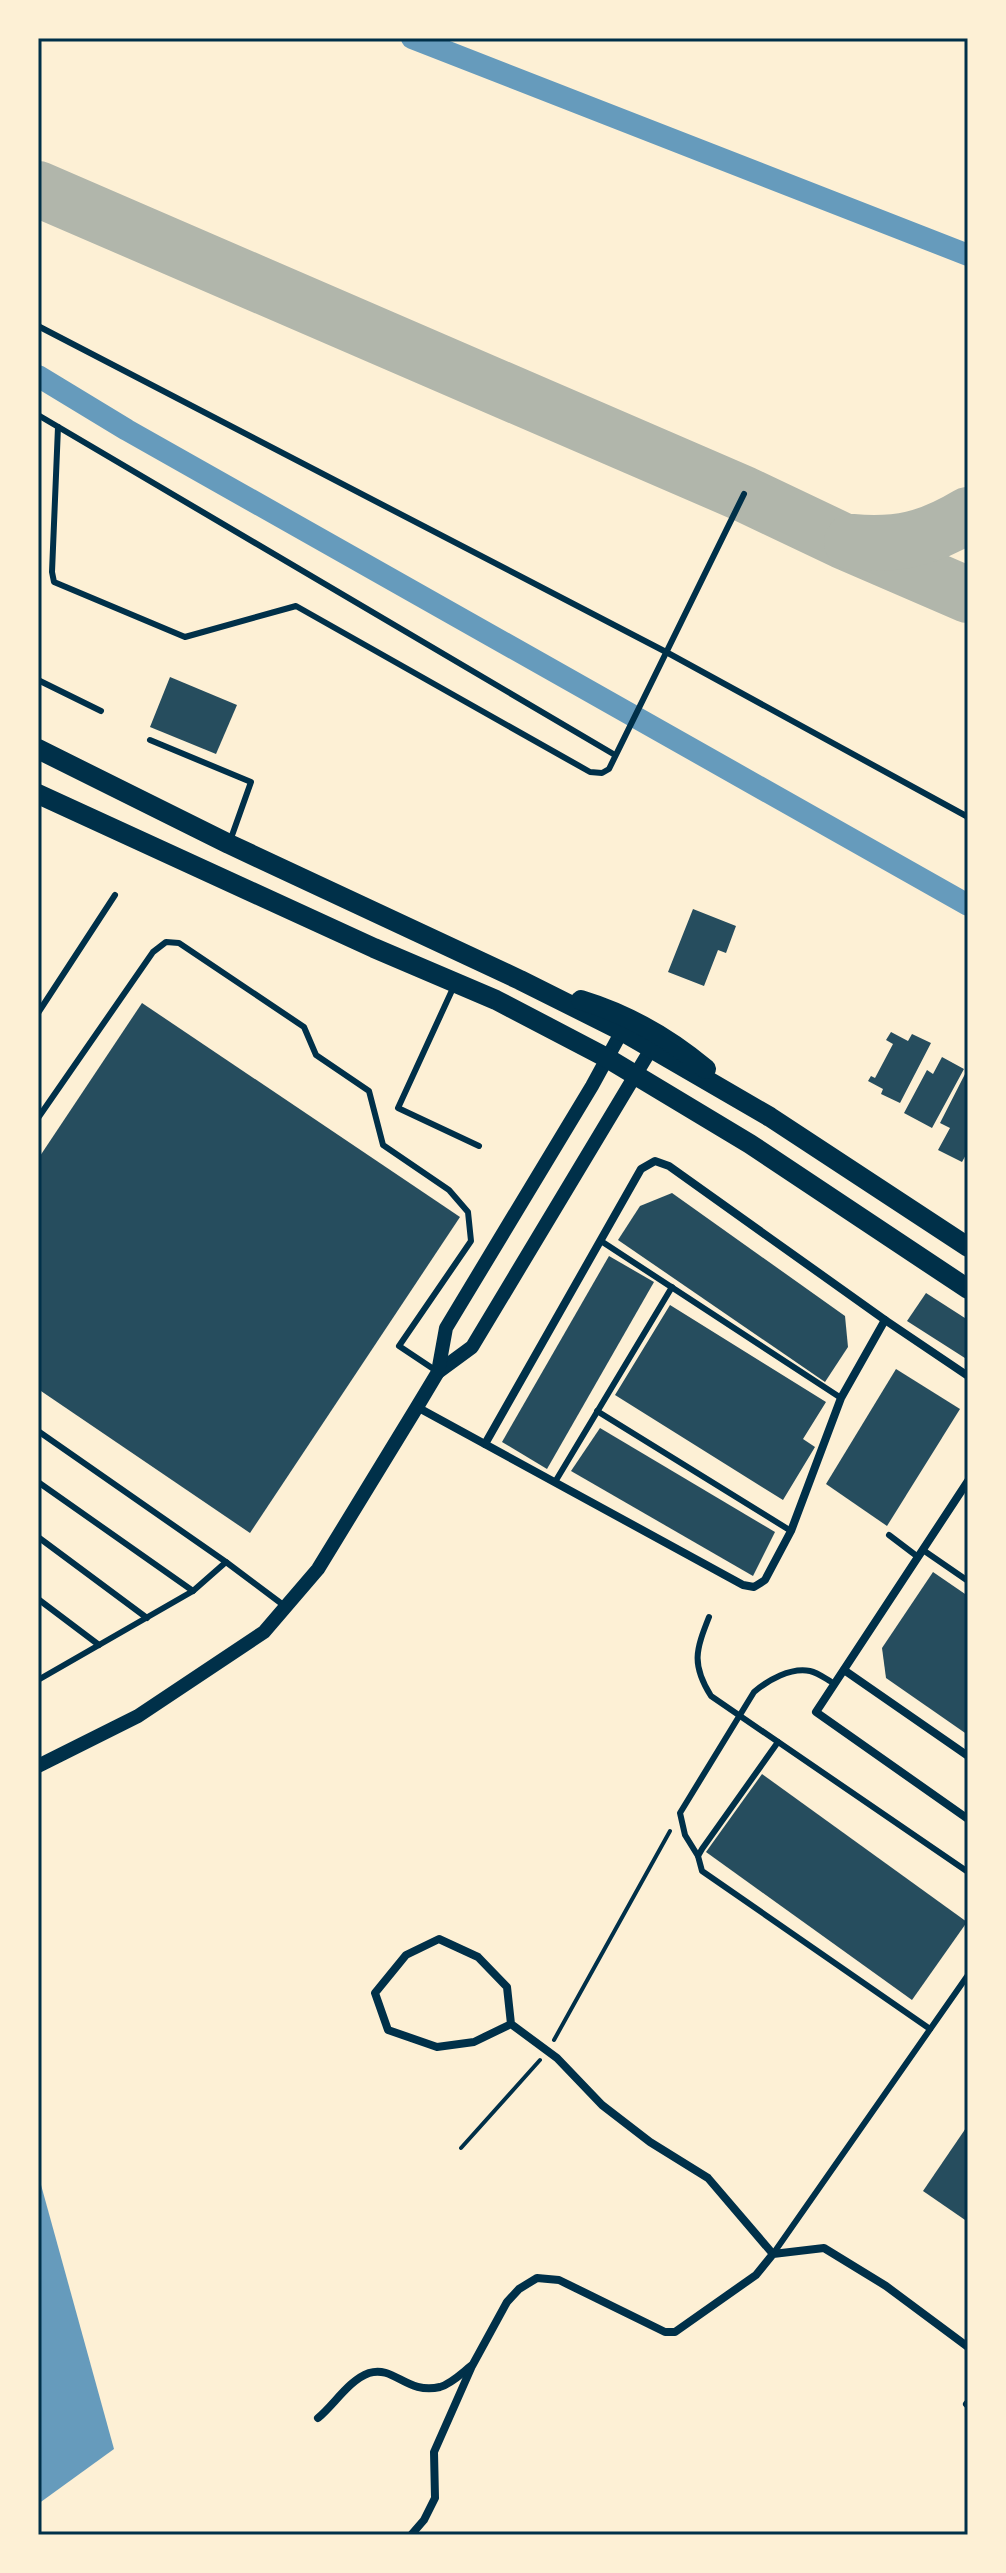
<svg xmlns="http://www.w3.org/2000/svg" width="1006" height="2573" viewBox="0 0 1006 2573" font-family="Raleway,sans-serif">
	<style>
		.water { fill: #669bbc }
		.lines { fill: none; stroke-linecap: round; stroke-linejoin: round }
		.canal { stroke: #669bbc; stroke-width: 22 }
		.taxiway { stroke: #b1b6ab; stroke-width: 56 }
		.building { fill: #264d5e }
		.path { stroke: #003049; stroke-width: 4 }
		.service { stroke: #003049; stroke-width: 6 }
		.minor { stroke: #003049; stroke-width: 8 }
		.tertiary { stroke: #003049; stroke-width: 14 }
		.trunk { stroke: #003049; stroke-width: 20 }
		.neatline { fill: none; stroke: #003049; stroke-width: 3 }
	</style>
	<rect width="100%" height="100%" fill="#fdf0d5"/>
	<path class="water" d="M38,2174L114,2449L38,2504Z"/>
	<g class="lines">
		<g class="canal">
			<path d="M412,38L968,255"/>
			<path d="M38,376L127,430L968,905"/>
		</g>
		<g class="taxiway">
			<path d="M38,189L744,494L843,541L968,595"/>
			<path d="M852,542C898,546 928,539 968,515"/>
		</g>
	</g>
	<g class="building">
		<path d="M170,677L237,705L216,754L150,727Z"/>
		<path d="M693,909L736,926L726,953L718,950L704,986L668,972Z"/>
		<path d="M142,1003L460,1217L250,1533L38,1389V1159Z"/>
		<path d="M891,1032L908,1041L912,1034L931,1043L900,1103L881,1094L883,1089L868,1081L871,1076L875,1078L893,1044L886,1040Z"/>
		<path d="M942,1057L964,1069L932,1128L904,1113L927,1070L933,1074Z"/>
		<path d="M965,1074L968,1075V1151L962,1162L938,1150L950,1128L940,1123Z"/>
		<path d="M672,1193L845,1316L848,1347L825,1382L618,1240L640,1206Z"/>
		<path d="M609,1256L654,1282L547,1469L502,1442Z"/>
		<path d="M926,1293L968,1320V1360L907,1321Z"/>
		<path d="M670,1305L826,1402L803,1439L815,1447L783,1500L615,1395Z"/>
		<path d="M896,1369L960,1409L887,1526L826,1484Z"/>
		<path d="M600,1428L775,1532L753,1576L571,1471Z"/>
		<path d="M933,1572L968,1596V1735L886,1678L882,1648Z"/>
		<path d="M762,1774L967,1922L912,2000L706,1852Z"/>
		<path d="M968,2125V2222L923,2191Z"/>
	</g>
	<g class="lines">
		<g class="path">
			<path d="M554,2040L670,1831"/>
			<path d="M461,2148L540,2060"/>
		</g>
		<g class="service">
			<path d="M38,326L668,653L968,817"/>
			<path d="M38,415L615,755"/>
			<path d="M58,427L52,572L54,582L185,637L296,606L590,772L602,773L609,769L744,494"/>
			<path d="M38,680L101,711"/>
			<path d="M150,740L251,782L230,841"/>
			<path d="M454,986L398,1108L479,1146"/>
			<path d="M38,1013L115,895"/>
			<path d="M38,1118L153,952L166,942L179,943L304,1027L316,1055L369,1091L383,1145L449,1190L468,1212L471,1241L399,1346L438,1372"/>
			<path d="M601,1241L841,1398"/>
			<path d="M597,1411L791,1531"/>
			<path d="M38,1431L226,1562"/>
			<path d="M38,1482L193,1591"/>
			<path d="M555,1482L672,1287"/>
			<path d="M889,1535L918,1557"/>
			<path d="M38,1537L147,1618"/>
			<path d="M923,1550L968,1581"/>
			<path d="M38,1599L99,1645"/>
			<path d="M709,1617C696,1650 691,1664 711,1696L968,1872"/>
			<path d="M38,1680L193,1591L226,1562L286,1607"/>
			<path d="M778,1742L702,1849L698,1856L702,1871L930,2029"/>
			<path d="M698,1856L685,1835L680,1813L754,1692C768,1680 791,1667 810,1671C819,1673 827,1680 835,1684"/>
			<path d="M773,2254L968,1975"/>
		</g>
		<g class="minor">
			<path d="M417,1407L743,1585L754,1587L765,1580L791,1531L841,1398L885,1320"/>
			<path d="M485,1444L641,1169L655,1161L669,1166L885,1320L968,1376"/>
			<path d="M968,1481L816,1712L968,1819"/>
			<path d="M844,1670L968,1756"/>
			<path d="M511,2024L507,1987L478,1957L439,1939L406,1955L375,1993L388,2030L437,2047L474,2042L511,2024L557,2058L602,2105L650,2142L708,2178L773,2254"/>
			<path d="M967,2404L968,2405"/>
			<path d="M318,2418C334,2405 349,2380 369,2373C394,2365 407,2395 440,2387C451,2384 462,2373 471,2366"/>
			<path d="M411,2535L424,2520L435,2498L434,2452L472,2366L507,2302L519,2289L537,2278L559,2280L665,2332H675L756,2275L773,2254L824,2248L886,2286L968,2347"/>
		</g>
		<g class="tertiary">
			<path d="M438,1372L472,1347L651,1049"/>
			<path d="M38,1766L138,1716L264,1632L318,1569L417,1407L438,1372L446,1328L592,1086L622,1031"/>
		</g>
		<g class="trunk">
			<path d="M38,749L229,844L520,980L622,1031L770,1117L968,1247"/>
			<path d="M38,794L374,948L496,1000L607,1058L750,1144L968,1289"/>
			<path d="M581,1000C627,1014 669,1038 706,1069"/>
		</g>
	</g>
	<rect width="1006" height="2573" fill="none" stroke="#fdf0d5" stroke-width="80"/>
	<rect x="40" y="40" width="926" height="2493" class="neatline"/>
</svg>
